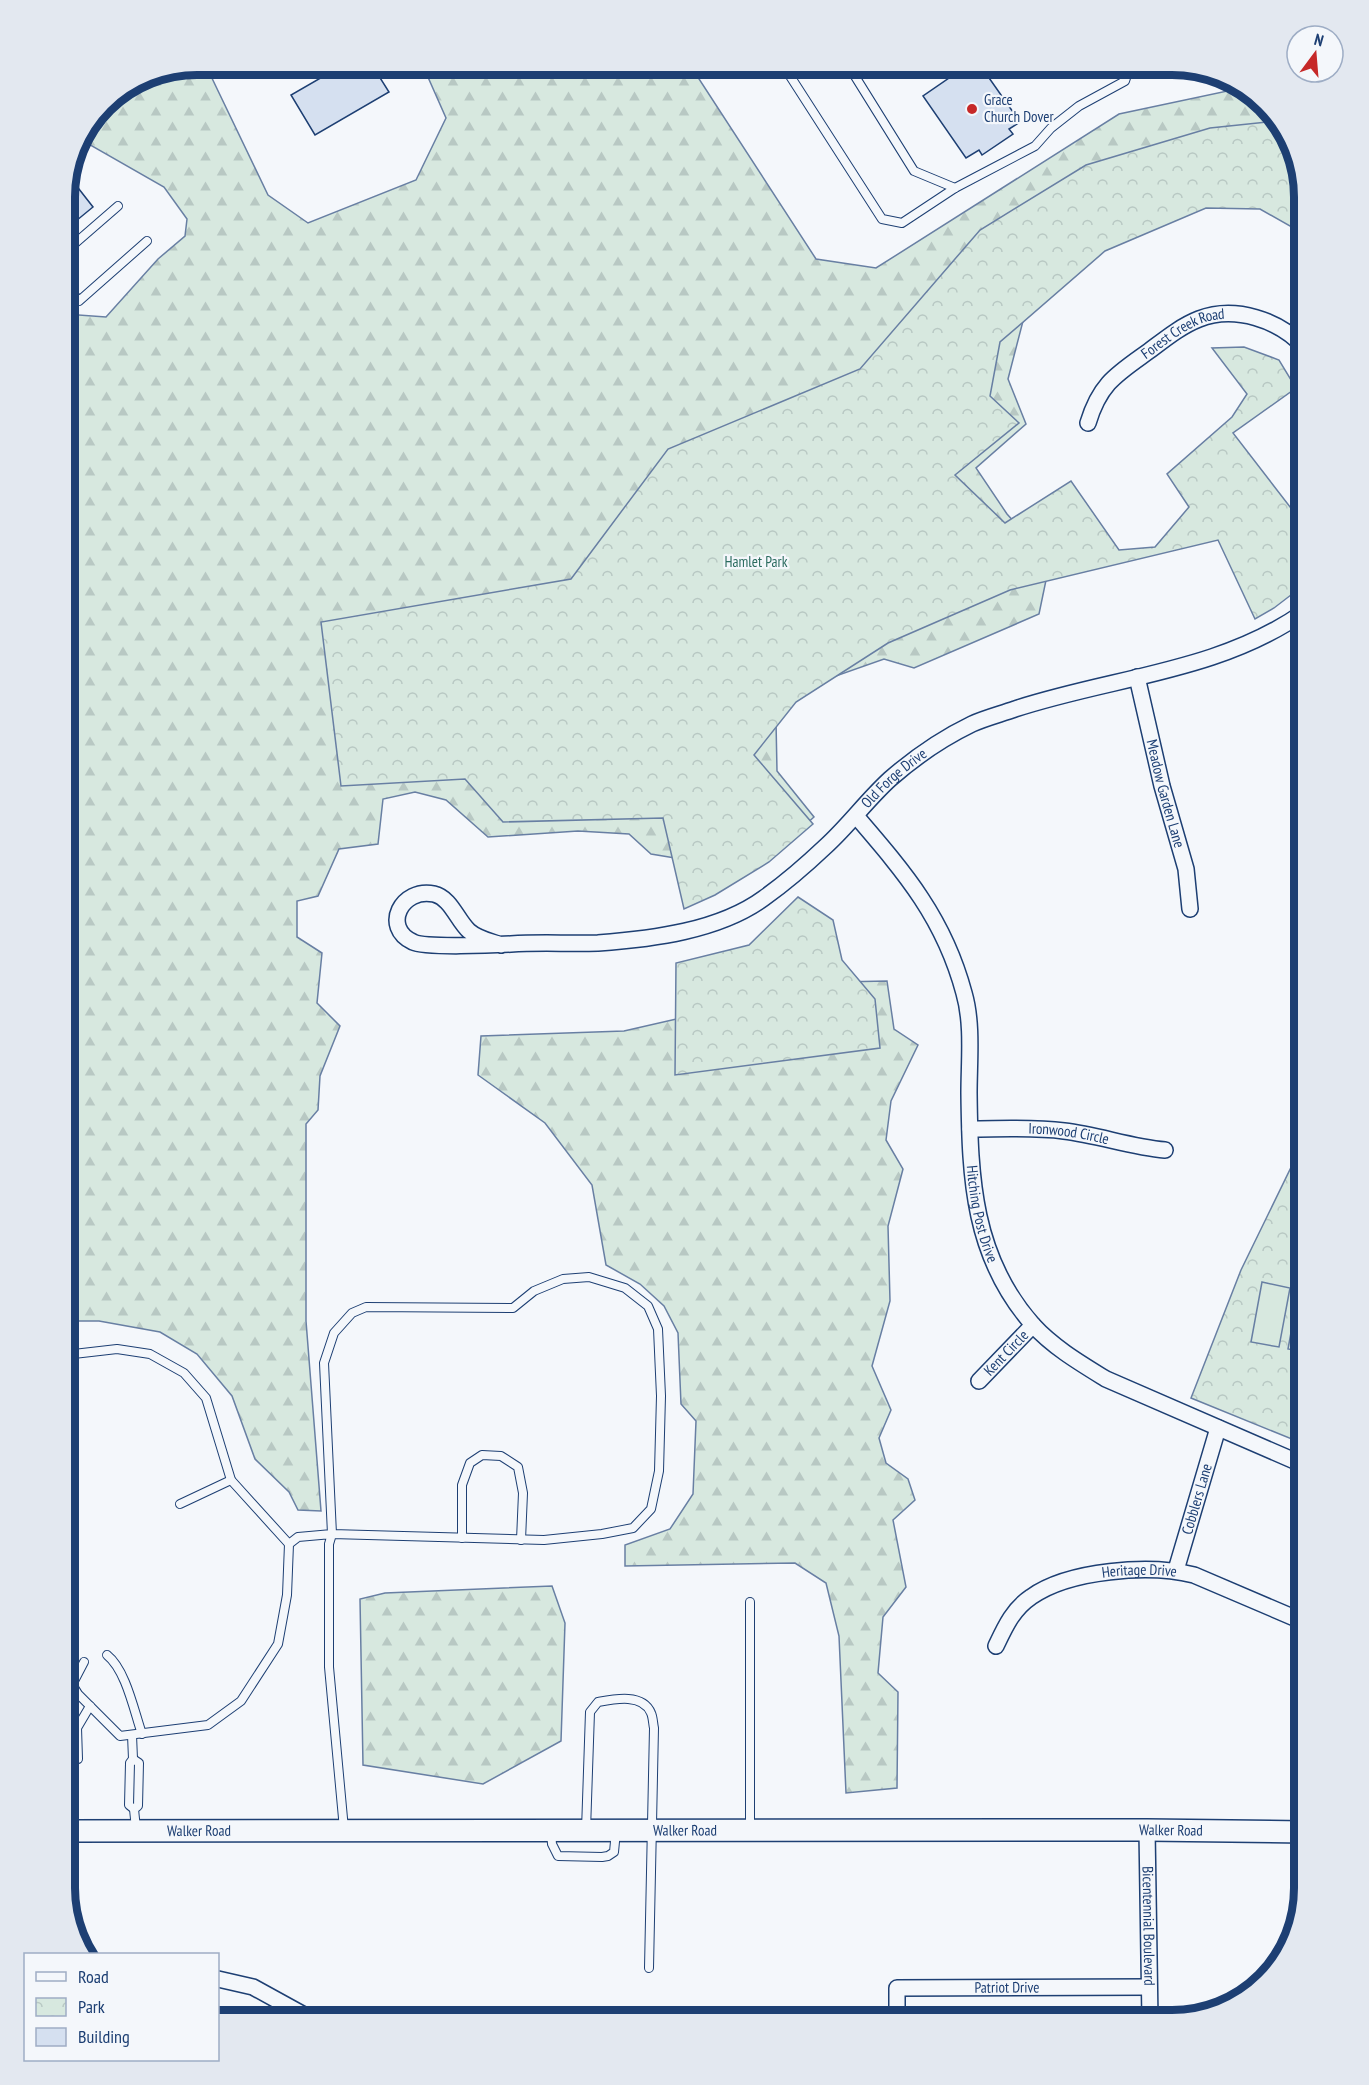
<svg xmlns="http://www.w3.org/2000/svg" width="1369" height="2085" viewBox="0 0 1369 2085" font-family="'PT Sans Narrow',sans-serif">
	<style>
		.forest { fill: url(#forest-firs); stroke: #687fa3; stroke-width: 1.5 }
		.park { fill: url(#park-crowns); stroke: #687fa3; stroke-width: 1.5 }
		.pitch { fill: #d7e8df; stroke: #687fa3; stroke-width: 1.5 }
		.building { fill: #d5e0f0; stroke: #1d3f73; stroke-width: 1.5 }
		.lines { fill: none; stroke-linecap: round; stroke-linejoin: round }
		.lane-casing { stroke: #1d3f73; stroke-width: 10 }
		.street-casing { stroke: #1d3f73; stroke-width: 18 }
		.secondary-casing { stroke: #1d3f73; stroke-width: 24 }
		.lane { stroke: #f4f7fb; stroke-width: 8 }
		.street { stroke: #f4f7fb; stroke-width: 15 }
		.secondary { stroke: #f4f7fb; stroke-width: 21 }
		.poi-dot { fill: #c62828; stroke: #f4f7fb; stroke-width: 2 }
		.labels { text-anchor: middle; stroke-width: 4.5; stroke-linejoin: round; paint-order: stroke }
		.poi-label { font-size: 15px; fill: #1d3f73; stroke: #f4f7fb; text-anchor: start }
		.street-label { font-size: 15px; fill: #1d3f73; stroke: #f4f7fb }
		.park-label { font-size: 15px; fill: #2c6c60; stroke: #f4f7fb }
		.rim { fill: none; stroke: #1d3f73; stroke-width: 8 }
	</style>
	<defs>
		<pattern id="forest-firs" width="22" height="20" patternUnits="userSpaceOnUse" patternTransform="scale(1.5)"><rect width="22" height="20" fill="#d7e8df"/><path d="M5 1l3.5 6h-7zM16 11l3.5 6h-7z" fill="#b8c8c3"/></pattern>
		<pattern id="park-crowns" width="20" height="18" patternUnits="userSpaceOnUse" patternTransform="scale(1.5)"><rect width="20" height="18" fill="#d7e8df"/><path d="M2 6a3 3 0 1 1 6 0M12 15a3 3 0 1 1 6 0" fill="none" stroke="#b8c8c3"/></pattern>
	</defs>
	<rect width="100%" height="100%" fill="#f4f7fb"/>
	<g class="forest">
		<path d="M197,65H211L209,72L268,195L308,223L416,180L446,118L427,75L418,65H690L816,259L876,268L1119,114L1246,87L1287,131L1139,179L1023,321L1008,379L1026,424L976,468L1007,514L1050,561L1039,614L914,668L884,659L793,691L776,721L777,771L814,817L777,850L681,859L651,854L629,834L578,831L488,837L446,800L415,792L383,799L378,844L339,849L318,896L297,901V937L322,953L317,1003L340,1026L320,1076L318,1110L306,1124V1321L321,1511L298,1510L289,1492L255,1459L232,1396L197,1354L160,1332L99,1321H76L65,1274V314L106,317L158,259L185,236L187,219L164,187L87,143L74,149L104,103L147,74Z"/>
		<path d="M887,981L894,1029L918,1045L891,1101L886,1140L903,1169L888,1226L890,1301L872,1366L891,1410L879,1438L886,1463L908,1479L915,1500L893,1520L906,1587L883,1617L878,1673L898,1692L897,1788L846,1793L839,1636L826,1583L795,1563L625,1566V1545L670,1529L693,1494L696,1421L681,1404L678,1333L664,1306L640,1284L606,1265L592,1185L545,1123L478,1075L481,1036L624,1031L838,982Z"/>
		<path d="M552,1586L565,1623L561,1741L483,1784L363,1765L360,1599L385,1593Z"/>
	</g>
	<g class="park">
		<path d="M1278,121L1287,131L1304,197V234L1260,209L1206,208L1105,251L1000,342L990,396L1019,423L955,475L1005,523L1071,481L1119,550L1155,547L1189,507L1167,474L1232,417L1247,394L1212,348L1244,347L1279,360L1296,388L1233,433L1304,525V585L1274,608L1255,619L1218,540L1010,590L888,643L796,702L754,755L813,824L769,862L715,895L684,909L663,818L503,822L465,779L341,786L321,622L571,579L668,449L860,369L980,230L1086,165L1210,128Z"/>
		<path d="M798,897L833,920L842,960L875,999L880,1048L675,1075L676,963L749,945Z"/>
		<path d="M1299,1151L1304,1153V1444L1191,1398L1241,1270Z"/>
	</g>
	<g class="pitch">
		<path d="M1262,1282L1290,1288L1279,1347L1251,1342Z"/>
		<path d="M1299,1289L1304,1290V1352L1288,1349Z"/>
	</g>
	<g class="building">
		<path d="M343,65H372L389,92L315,135L291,95Z"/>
		<path d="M959,65H980L1020,122L1009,129L1013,134L982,155L979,150L966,158L923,96L962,69Z"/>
		<path d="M68,175L93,207L65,230V189Z"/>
	</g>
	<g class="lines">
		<g class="lane-casing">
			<g id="lane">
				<path d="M783,65L882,219L902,223L955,188L1035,146L1051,128L1079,106L1125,81L1130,65"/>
				<path d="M848,65L914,171L955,188"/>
				<path d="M65,252L118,206"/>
				<path d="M65,283L79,301L147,241"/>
				<path d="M65,1355L117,1349L150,1354L184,1373L206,1398L231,1480L289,1544"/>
				<path d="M180,1504L231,1480"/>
				<path d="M462,1538V1485L470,1463L482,1455L501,1456L518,1467L523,1493L521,1540"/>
				<path d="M750,1602V1829"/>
				<path d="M107,1655C126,1670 134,1711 142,1734"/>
				<path d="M65,1673L78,1694L120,1736L208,1725L241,1701L278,1644L287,1595L289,1544L298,1537L332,1534L324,1363L334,1333L352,1313L366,1307L513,1308L534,1291L563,1279L589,1277L625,1288L648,1306L658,1329L661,1396L659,1471L651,1509L633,1528L602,1534L544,1540L332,1534L329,1544V1667L344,1829"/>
				<path d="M72,1685L84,1662"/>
				<path d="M132,1735L133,1759L130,1763L129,1805L134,1809L136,1829"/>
				<path d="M78,1759L77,1728L90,1706"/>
				<path d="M133,1759L139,1763L138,1806L134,1809"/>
				<path d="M586,1830L590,1712L598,1702C614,1699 643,1693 651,1713C653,1717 653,1724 654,1728L649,1968"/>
				<path d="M551,1832L552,1844L558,1856L602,1857L608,1856L614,1852L616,1831"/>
			</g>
		</g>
		<g class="street-casing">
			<g id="street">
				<path id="s1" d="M1088,423C1100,383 1117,374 1149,351C1165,339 1181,326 1199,319C1235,305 1279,320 1304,347"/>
				<path id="s2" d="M1137,677L1162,786L1186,869L1190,909"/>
				<path id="s3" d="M856,816C905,873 944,918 964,993C973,1024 969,1061 969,1093C970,1179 973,1257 1033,1325C1053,1347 1080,1363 1106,1379L1304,1465"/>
				<path id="s4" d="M501,945C490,941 478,939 469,931C457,920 451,898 434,894C402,887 381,927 413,942C425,948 494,945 511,944C540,942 569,944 598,943C652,939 719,931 764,898C785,883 807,864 826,846C849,825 867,800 890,779C914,758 943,738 972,724C985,718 1001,714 1015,709C1112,677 1219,672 1304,612"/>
				<path id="s5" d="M970,1129C1001,1129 1033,1127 1064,1131C1098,1135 1131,1147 1165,1150"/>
				<path id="s6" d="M979,1381L1033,1325"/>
				<path id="s7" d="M1176,1570L1218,1428"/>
				<path id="s8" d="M996,1646C1005,1627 1013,1609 1031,1597C1069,1570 1149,1564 1194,1575L1304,1622"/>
				<path id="s9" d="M1147,1830L1150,2020"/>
				<path d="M218,1979L253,1987L313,2020"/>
				<path id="s10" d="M897,2020V1988L1149,1987"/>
			</g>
		</g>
		<g class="secondary-casing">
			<g id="secondary">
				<path id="s11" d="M65,1831L1147,1830L1304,1832"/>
			</g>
		</g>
		<use href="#lane" class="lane"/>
		<use href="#street" class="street"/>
		<use href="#secondary" class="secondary"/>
	</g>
	<circle class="poi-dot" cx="972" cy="109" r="6"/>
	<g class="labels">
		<g class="poi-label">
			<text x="984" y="105">Grace<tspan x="984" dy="17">Church Dover</tspan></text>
		</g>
		<g class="street-label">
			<text dy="5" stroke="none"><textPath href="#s1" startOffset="136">Forest Creek Road</textPath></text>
			<text dy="5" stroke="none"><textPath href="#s4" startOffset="704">Old Forge Drive</textPath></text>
			<text dy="5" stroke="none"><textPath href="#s2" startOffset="120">Meadow Garden Lane</textPath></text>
			<text dy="5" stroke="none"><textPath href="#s5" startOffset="99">Ironwood Circle</textPath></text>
			<text dy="5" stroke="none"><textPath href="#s3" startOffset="432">Hitching Post Drive</textPath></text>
			<text dy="5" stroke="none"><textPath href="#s6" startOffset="39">Kent Circle</textPath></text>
			<text dy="5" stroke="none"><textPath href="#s7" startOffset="74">Cobblers Lane</textPath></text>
			<text dy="5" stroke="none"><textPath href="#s8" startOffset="174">Heritage Drive</textPath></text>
			<text dy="5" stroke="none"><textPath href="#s11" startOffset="620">Walker Road</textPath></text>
			<text dy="5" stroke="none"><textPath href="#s11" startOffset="134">Walker Road</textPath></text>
			<text dy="5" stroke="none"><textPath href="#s11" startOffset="1106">Walker Road</textPath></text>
			<text dy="5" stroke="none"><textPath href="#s9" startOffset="96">Bicentennial Boulevard</textPath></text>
			<text dy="5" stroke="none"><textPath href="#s10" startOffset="142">Patriot Drive</textPath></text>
		</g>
		<g class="park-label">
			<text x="756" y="567">Hamlet Park</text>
		</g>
	</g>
	<path d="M0 0H1369V2085H0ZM197 75H1172A122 122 0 0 1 1294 197V1888A122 122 0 0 1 1172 2010H197A122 122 0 0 1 75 1888V197A122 122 0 0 1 197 75Z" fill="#e3e8f0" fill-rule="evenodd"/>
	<path class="rim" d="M197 75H1172A122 122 0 0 1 1294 197V1888A122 122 0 0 1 1172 2010H197A122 122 0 0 1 75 1888V197A122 122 0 0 1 197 75Z"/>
	<rect x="24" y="1953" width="195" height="108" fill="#f4f7fb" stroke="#9eadc5" stroke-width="1.5"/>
	<rect x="36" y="1972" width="30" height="9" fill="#f4f7fb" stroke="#9eadc5" stroke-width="1.5"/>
	<text x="78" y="1983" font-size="18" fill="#1d3f73">Road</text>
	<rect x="36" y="1998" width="30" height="18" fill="url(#park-crowns)" stroke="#9eadc5" stroke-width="1.5"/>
	<text x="78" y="2013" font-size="18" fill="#1d3f73">Park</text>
	<rect x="36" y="2028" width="30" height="18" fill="#d5e0f0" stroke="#9eadc5" stroke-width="1.5"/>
	<text x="78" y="2043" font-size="18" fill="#1d3f73">Building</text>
	<g transform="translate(1315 54) rotate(16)"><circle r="28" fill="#f4f7fb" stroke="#9eadc5" stroke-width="1.5"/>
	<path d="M0-4.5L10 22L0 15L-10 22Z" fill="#c62828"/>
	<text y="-9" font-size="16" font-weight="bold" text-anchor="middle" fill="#1d3f73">N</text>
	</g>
</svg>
